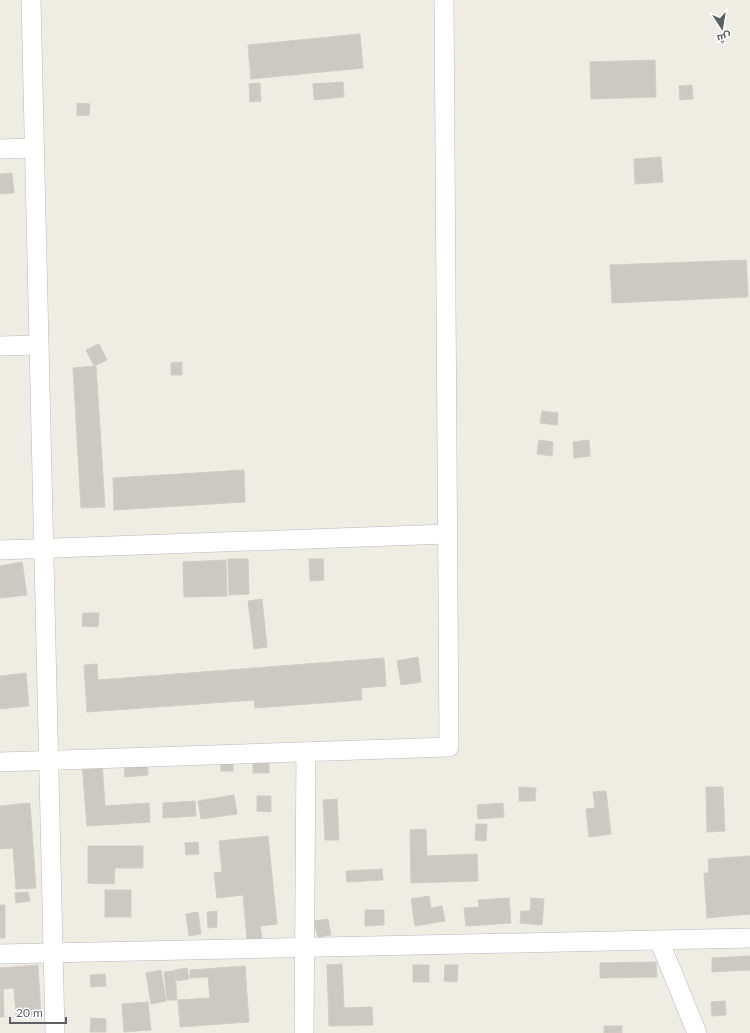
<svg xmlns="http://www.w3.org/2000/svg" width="750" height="1033" viewBox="0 0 750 1033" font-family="Lato,Cairo,sans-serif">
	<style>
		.building { fill: #ccc8c3; stroke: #d3cdc2 }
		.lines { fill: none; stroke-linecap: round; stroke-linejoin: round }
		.street-casing { stroke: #b6babe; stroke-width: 20 }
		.street { stroke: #fff; stroke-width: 19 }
	</style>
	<rect width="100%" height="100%" fill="#efece3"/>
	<g class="building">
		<path d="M360,34L363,68L251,79L248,45Z"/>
		<path d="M655,60L656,97L591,99L590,62Z"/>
		<path d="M343,82L344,97L314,100L313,84Z"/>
		<path d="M260,83L261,101L250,102L249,84Z"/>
		<path d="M692,85L693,99L680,100L679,86Z"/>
		<path d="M77,103L90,104L89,115L77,116Z"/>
		<path d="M661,157L663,182L635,184L634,159Z"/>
		<path d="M12,173L14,193L0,194V174Z"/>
		<path d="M746,260L748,297L612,303L610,265Z"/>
		<path d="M99,344L107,360L94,366L86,350Z"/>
		<path d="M182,362V375H171V363Z"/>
		<path d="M96,366L105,507L81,508L73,368Z"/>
		<path d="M542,411L558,413L557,425L540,423Z"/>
		<path d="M539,440L553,442L552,456L537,454Z"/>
		<path d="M589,440L590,456L574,458L573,442Z"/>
		<path d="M244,470L245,502L114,510L113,478Z"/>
		<path d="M228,559H248L249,594L229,595Z"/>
		<path d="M309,559H323L324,580L310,581Z"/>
		<path d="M226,560L227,596L184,597L183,562Z"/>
		<path d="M22,562L27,595L0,598V566Z"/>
		<path d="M262,599L267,647L254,649L248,601Z"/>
		<path d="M83,613H99L98,627L82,626Z"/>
		<path d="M418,657L421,682L401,685L397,661Z"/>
		<path d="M384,658L386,686L361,688L362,700L255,708L254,700L87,712L84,665L97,664L98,680Z"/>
		<path d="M26,673L29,706L0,709V676Z"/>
		<path d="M221,755L233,756V771H221Z"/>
		<rect x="253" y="759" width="16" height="14"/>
		<path d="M148,760V775L125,777L124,762Z"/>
		<path d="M102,762L105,806L149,803L150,822L87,826L82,763Z"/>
		<path d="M519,787L536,788L535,801H519Z"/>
		<path d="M706,787H723L725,831L707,832Z"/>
		<path d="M606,791L611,834L589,837L586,809L595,808L593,792Z"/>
		<path d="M234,795L237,814L201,819L198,801Z"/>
		<path d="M257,796H271V812L257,811Z"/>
		<path d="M337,799L339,840H325L323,800Z"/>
		<path d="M195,801L196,816L163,818V803Z"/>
		<path d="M30,803L36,888L16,889L13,848L0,849V806Z"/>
		<path d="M503,803L504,817L478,819L477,805Z"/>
		<path d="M476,824H487L486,841L475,840Z"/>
		<path d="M426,829L427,856L477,854L478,881L411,883L410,830Z"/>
		<path d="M268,836L277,924L260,926L262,938L247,940L243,895L217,898L214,873L222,872L219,841Z"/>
		<path d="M198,842L199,854L186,855L185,843Z"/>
		<path d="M88,846H143V868H115L114,884L88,883Z"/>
		<path d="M750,856V914L707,918L704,873H709L708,859Z"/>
		<path d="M382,869L383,880L347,882L346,871Z"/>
		<rect x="105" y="890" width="26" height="27"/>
		<path d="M28,892L30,901L16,903L15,893Z"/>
		<path d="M429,896L431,908L442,906L445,921L415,926L411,899Z"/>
		<path d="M509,898L511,923L466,926L464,908L479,907L478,900Z"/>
		<path d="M531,898L544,899L542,925L520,923L521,911H530Z"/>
		<rect x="0" y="905" width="5" height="33"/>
		<path d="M365,910H384V925L365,926Z"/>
		<path d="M217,911V927L208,928L207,912Z"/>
		<path d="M198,912L201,934L189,936L186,914Z"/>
		<path d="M328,919L331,935L318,937L314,921Z"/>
		<path d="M750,956V970L712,972V958Z"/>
		<path d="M656,962L657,977L600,978V963Z"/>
		<path d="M342,964L344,1008L372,1007L373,1025L329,1026L327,965Z"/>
		<path d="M38,965L41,1016L16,1017L14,988L3,989L4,1017H0V968Z"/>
		<rect x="413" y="965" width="16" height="17"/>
		<path d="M445,965H458L457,982L444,981Z"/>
		<path d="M245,966L249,1022L180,1027L178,1000L210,998L208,977L190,978V970Z"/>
		<path d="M187,968L189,979L177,981L175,970Z"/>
		<path d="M161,970L166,1001L151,1004L146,973Z"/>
		<path d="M175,971L177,1000H167L164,972Z"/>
		<path d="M105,974L106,986L91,987L90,975Z"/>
		<path d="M725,1001L726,1015L712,1016L711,1002Z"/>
		<path d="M148,1002L151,1030L124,1032L122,1004Z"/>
		<path d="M91,1018L106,1019V1032H90Z"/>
		<rect x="604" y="1026" width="18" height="7"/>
	</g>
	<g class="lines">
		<g class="street-casing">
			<g id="street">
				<path d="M31,0L55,1033"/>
				<path d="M0,149L34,148"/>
				<path d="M0,346L39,345"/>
				<path d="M0,550L447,534"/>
				<path d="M0,762L449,747L444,0"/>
				<path d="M659,940L697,1033"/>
				<path d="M0,954L750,938"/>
				<path d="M304,1033L306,752"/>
			</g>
		</g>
		<use href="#street" class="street"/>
	</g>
	<g transform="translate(722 28) rotate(168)" stroke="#ffffff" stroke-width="3" paint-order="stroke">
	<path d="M0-3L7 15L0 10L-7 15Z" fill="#5c6065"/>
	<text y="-6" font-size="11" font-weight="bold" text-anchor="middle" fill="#5c6065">ش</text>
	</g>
	<path d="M10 1017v6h56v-6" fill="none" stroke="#5c6065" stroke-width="2"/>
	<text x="16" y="1017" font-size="12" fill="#5c6065" stroke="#ffffff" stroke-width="3" paint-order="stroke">20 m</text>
</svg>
